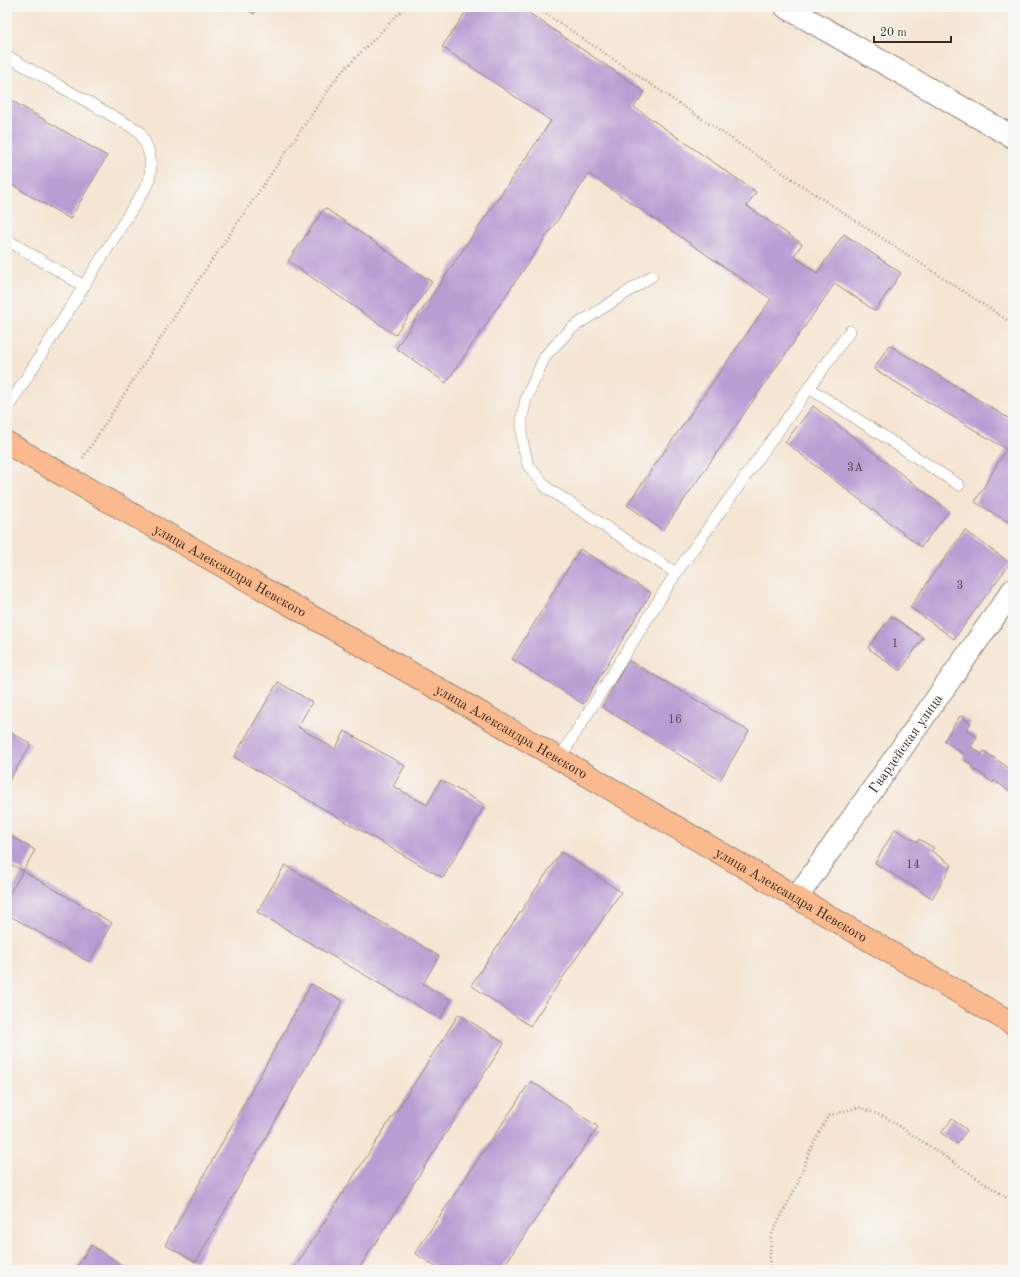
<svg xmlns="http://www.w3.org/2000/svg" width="1020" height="1277" viewBox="0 0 1020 1277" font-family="'Old Standard TT',serif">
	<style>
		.building { fill: #b89dd3 }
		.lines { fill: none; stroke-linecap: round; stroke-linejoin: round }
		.lane-casing { stroke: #988878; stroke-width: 12 }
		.street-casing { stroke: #988878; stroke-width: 24 }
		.primary-casing { stroke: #988878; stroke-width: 24 }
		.path { stroke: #988878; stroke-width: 2.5; stroke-dasharray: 1 3; stroke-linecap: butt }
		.lane { stroke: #fff; stroke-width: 11 }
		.street { stroke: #fff; stroke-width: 22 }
		.primary { stroke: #fbba8d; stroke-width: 22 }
		.labels { text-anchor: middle; stroke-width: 3.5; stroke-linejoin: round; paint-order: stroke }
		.number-label { font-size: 12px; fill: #5a474b }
		.street-label { font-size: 14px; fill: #3b2a1e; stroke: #f6f6f2 }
	</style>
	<rect width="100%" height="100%" fill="#f6f6f2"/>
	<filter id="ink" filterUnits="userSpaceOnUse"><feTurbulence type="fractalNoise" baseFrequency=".025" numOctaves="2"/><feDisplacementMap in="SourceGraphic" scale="8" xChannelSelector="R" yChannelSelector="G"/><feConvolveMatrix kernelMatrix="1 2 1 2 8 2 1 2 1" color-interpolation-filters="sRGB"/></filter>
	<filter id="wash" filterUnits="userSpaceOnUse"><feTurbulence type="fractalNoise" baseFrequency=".012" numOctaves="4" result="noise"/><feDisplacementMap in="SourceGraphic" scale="16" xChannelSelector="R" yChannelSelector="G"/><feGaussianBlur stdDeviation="0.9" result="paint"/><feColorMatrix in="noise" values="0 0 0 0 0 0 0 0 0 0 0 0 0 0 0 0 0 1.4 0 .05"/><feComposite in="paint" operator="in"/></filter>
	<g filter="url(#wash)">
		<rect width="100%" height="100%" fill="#f5e5d2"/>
		<g id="blocks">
			<g class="building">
				<path d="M244,7H258L254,14Z"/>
				<path d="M469,7H520L645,92L634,107L756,192L747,206L802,244L794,256L817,273L844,234L901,273L875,311L835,283L663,530L627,505L771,299L589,174L446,383L396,348L551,121L442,47Z"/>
				<path d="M7,98L107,156L70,219L7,182Z"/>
				<path d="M325,208L432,282L395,335L288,261Z"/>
				<path d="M889,345L1013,421V525L975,502L1006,449L874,369Z"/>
				<path d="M813,406L949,511L921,547L785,442Z"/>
				<path d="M965,530L1010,563L954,639L910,607Z"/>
				<path d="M580,549L651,593L583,704L512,659Z"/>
				<path d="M891,616L923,638L900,671L868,648Z"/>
				<path d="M628,660L749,731L720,780L602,707Z"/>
				<path d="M278,682L312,702L298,727L335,749L345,731L405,766L393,786L427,805L441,780L485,805L443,878L234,757Z"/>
				<path d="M960,716L971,723L966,730L977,737L971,747L982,754L984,751L1013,771L1012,793L994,780L993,783L972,768L973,766L963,759L965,755L944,741Z"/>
				<path d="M7,730L31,744L7,784Z"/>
				<path d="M895,829L917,842L919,839L934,848L931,851L952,865L932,898L875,863Z"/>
				<path d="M7,834L35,850L23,871L7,862Z"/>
				<path d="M561,852L621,892L530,1026L471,985Z"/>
				<path d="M285,865L439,956L423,984L451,1000L440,1019L257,912Z"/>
				<path d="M23,871L112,923L89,962L7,914V898Z"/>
				<path d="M311,984L343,1001L196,1262L165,1245Z"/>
				<path d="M459,1014L504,1043L358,1270H293Z"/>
				<path d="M531,1081L598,1127L501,1270H440L415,1253Z"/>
				<path d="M952,1119L967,1130L957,1144L941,1133Z"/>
				<path d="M91,1245L130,1270H75Z"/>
			</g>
		</g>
	</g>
	<g filter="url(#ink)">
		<use href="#blocks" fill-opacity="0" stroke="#988878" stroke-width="1"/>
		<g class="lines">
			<g class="lane-casing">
				<g id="lane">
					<path d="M7,56L139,131C150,150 153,160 149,182L7,409"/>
					<path d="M7,240L84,286"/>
					<path d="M652,276L572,328L545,356L526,399L522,417V440L528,465L547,488L676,573"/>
					<path d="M809,388L959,485"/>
					<path d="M559,759L676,573L850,331"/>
				</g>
			</g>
			<g class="street-casing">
				<g id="street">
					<path d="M786,7L1013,137"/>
					<path id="s1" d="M797,897L1013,590"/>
				</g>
			</g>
			<g class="primary-casing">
				<g id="primary">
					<path id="s2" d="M7,443L479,712L1013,1024"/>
				</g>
			</g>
			<g class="path">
				<path d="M536,7L745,148L1013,324"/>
				<path d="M83,458L193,288L338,76L405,7"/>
				<path d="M769,1270L771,1236L797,1185L810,1150L828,1116L859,1107L887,1118L1013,1202"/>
			</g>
			<use href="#lane" class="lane"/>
			<use href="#street" class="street"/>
			<use href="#primary" class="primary"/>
		</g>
	</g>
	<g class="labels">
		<g class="number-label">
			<text x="855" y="471">3А</text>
			<text x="960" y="589">3</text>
			<text x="895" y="647">1</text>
			<text x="675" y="723">16</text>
			<text x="913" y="868">14</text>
		</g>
		<g class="street-label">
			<text dy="5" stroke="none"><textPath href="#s2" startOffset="257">улица Александра Невского</textPath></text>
			<text dy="5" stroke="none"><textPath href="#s2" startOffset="581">улица Александра Невского</textPath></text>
			<text dy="5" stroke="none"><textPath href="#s1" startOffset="188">Гвардейская улица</textPath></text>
			<text dy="5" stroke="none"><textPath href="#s2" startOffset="905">улица Александра Невского</textPath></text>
		</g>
	</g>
	<rect width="1020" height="1277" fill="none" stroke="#f6f6f2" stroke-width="24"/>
	<path d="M874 36v6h77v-6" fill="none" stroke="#3b2a1e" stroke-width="2"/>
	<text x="880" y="36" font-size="12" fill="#3b2a1e" stroke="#f6f6f2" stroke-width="3" paint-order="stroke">20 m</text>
</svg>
